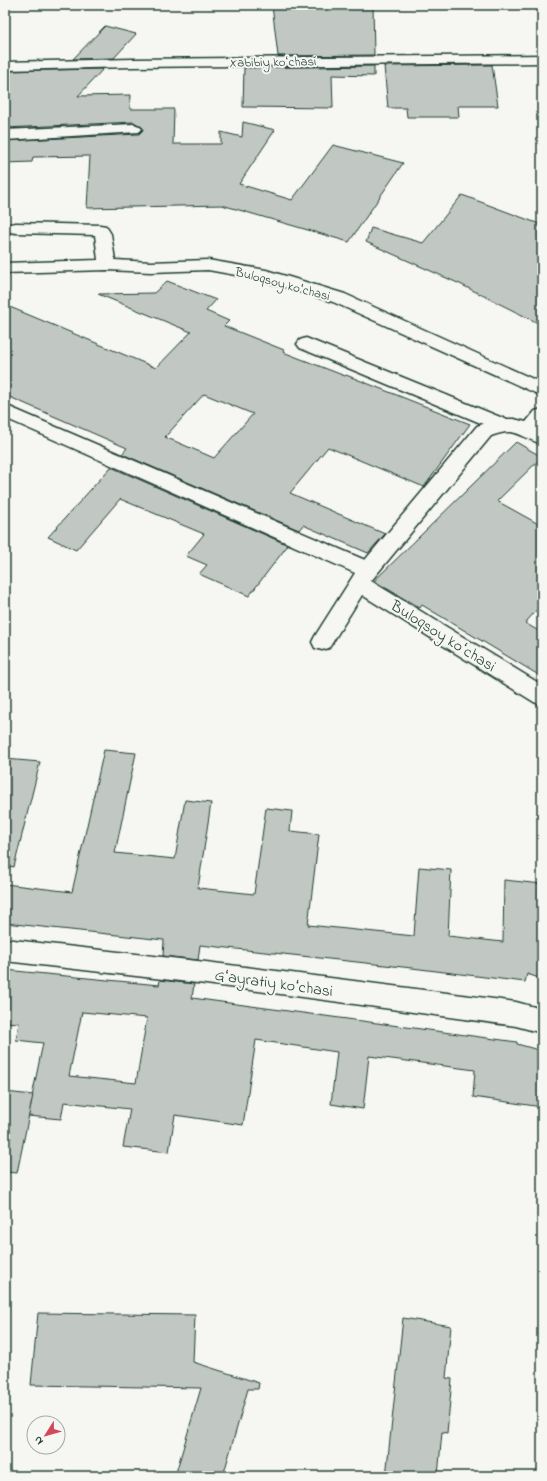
<svg xmlns="http://www.w3.org/2000/svg" width="547" height="1481" viewBox="0 0 547 1481" font-family="'Indie Flower',sans-serif">
	<style>
		.building { fill: #c1c8c3; stroke: #1f3d34; fill-rule: evenodd }
		.lines { fill: none; stroke-linecap: round; stroke-linejoin: round }
		.minor-casing { stroke: #1f3d34; stroke-width: 3 }
		.minor { fill: #f6f6f2; fill-rule: evenodd }
		.labels { text-anchor: middle; stroke-width: 4; stroke-linejoin: round; paint-order: stroke }
		.far-street-label { font-size: 13px; fill: #1f3d34; stroke: #f6f6f2 }
		.street-label { font-size: 16px; fill: #1f3d34; stroke: #f6f6f2 }
	</style>
	<rect width="100%" height="100%" fill="#f6f6f2"/>
	<filter id="ink" filterUnits="userSpaceOnUse"><feTurbulence type="fractalNoise" baseFrequency=".025" numOctaves="2"/><feDisplacementMap in="SourceGraphic" scale="8" xChannelSelector="R" yChannelSelector="G"/><feConvolveMatrix kernelMatrix="1 2 1 2 8 2 1 2 1" color-interpolation-filters="sRGB"/></filter>
	<g filter="url(#ink)">
		<g class="building">
			<path d="M272,5H373L374,55L278,56Z"/>
			<path d="M105,26L136,34L114,58L73,59Z"/>
			<path d="M492,65L498,106H458L459,117H407L406,108H388L384,66Z"/>
			<path d="M374,66V76L332,75L333,108L243,107L244,68Z"/>
			<path d="M103,69L78,96L131,95L130,109H174L173,144H221V132L242,137L243,122L275,130L239,184L292,200L333,145L403,163L349,242L222,205L87,208L90,156L33,157L32,162L5,163V141L139,134L143,130V128L134,122L5,128V71Z"/>
			<path d="M462,195L542,225V325L460,284L366,242L371,228L423,243Z"/>
			<path d="M167,281L216,300L206,311L229,321L224,326L284,350L283,352L345,376L346,375L470,424L424,487L328,447L290,493L385,534L368,553L303,525L299,530L122,454L127,448L5,395V305L156,368L191,332L98,294L154,293ZM204,394L253,414L214,458L165,437Z"/>
			<path d="M516,442L542,457L497,501L542,526V604L525,623L542,633V677L422,605L420,608L374,581Z"/>
			<path d="M111,467L288,545L249,596L199,574L207,565L186,556L204,534L120,499L76,550L48,537Z"/>
			<path d="M104,750L136,753L115,853L175,859L185,800L211,803L198,888L254,894L266,808L292,811L290,831L319,834L308,925L414,936L419,867L451,870L448,936L503,942L504,880L542,884V979L527,974L525,982L412,968L200,945L198,960L163,956L164,940L5,923V884L72,892Z"/>
			<path d="M5,759L40,762L14,867L5,865Z"/>
			<path d="M5,970L159,985L160,980L194,984L192,998L517,1042V1044L542,1051V1107L473,1097L475,1070L369,1056L363,1109L331,1104L337,1052L256,1040L243,1125L175,1115L169,1152L123,1147L130,1109L64,1102L61,1119L28,1116L43,1043L16,1040L19,1023L5,1022ZM82,1012L147,1018L136,1083L69,1076Z"/>
			<path d="M5,1092L33,1095L17,1173L5,1172Z"/>
			<path d="M38,1313L195,1315L193,1362L259,1383L258,1389H248L223,1476H175L201,1388L31,1385Z"/>
			<path d="M403,1318L451,1326L446,1378L452,1379L447,1433L442,1432L438,1476H386Z"/>
		</g>
		<g class="lines">
			<g class="minor-casing">
				<g id="minor">
					<path d="M542,55V63L132,67L5,70V62L132,59Z"/>
					<path d="M134,124L139,126L142,129L139,132L5,140V130Z"/>
					<path d="M16,223L100,225L106,226L111,234L115,260L151,262L208,260L266,270L345,294L542,383V396L333,302L258,279L208,270L151,272L107,270L5,273V263L98,260L95,235L16,233L10,232L8,228L10,224Z"/>
					<path d="M306,338L505,419H514L526,422L535,411L542,409V444C519,437 517,426 491,436L371,581L542,685V705L534,702L362,595L329,648L322,650L315,648L312,642L315,636L355,573L5,418V405L365,560L477,426L483,424L300,348L297,344L300,340Z"/>
					<path d="M5,939L206,962L516,1002L542,1009V1033L516,1026L206,984L5,961Z"/>
				</g>
			</g>
			<use href="#minor" class="minor"/>
		</g>
	</g>
	<g class="labels">
		<g class="far-street-label">
			<text transform="translate(273 61) rotate(-1)" y="5">Xabibiy koʻchasi</text>
			<text transform="translate(283 283) rotate(15)" y="5">Buloqsoy koʻchasi</text>
		</g>
		<g class="street-label">
			<text transform="translate(444 635) rotate(32)" y="6">Buloqsoy koʻchasi</text>
			<text transform="translate(274 982) rotate(8)" y="6">Gʻayratiy koʻchasi</text>
		</g>
	</g>
	<rect width="547" height="1481" fill="none" stroke="#f6f6f2" stroke-width="20"/>
	<rect x="10" y="10" width="527" height="1461" fill="none" stroke="#1f3d34" stroke-width="1.5" filter="url(#ink)"/>
	<g transform="translate(46 1435) rotate(233)"><circle r="19" fill="#f6f6f2" stroke="#a0aca6"/>
	<path d="M0-3L7 15L0 10L-7 15Z" fill="#d1495b"/>
	<text y="-6" font-size="11" font-weight="bold" text-anchor="middle" fill="#1f3d34">N</text>
	</g>
</svg>
